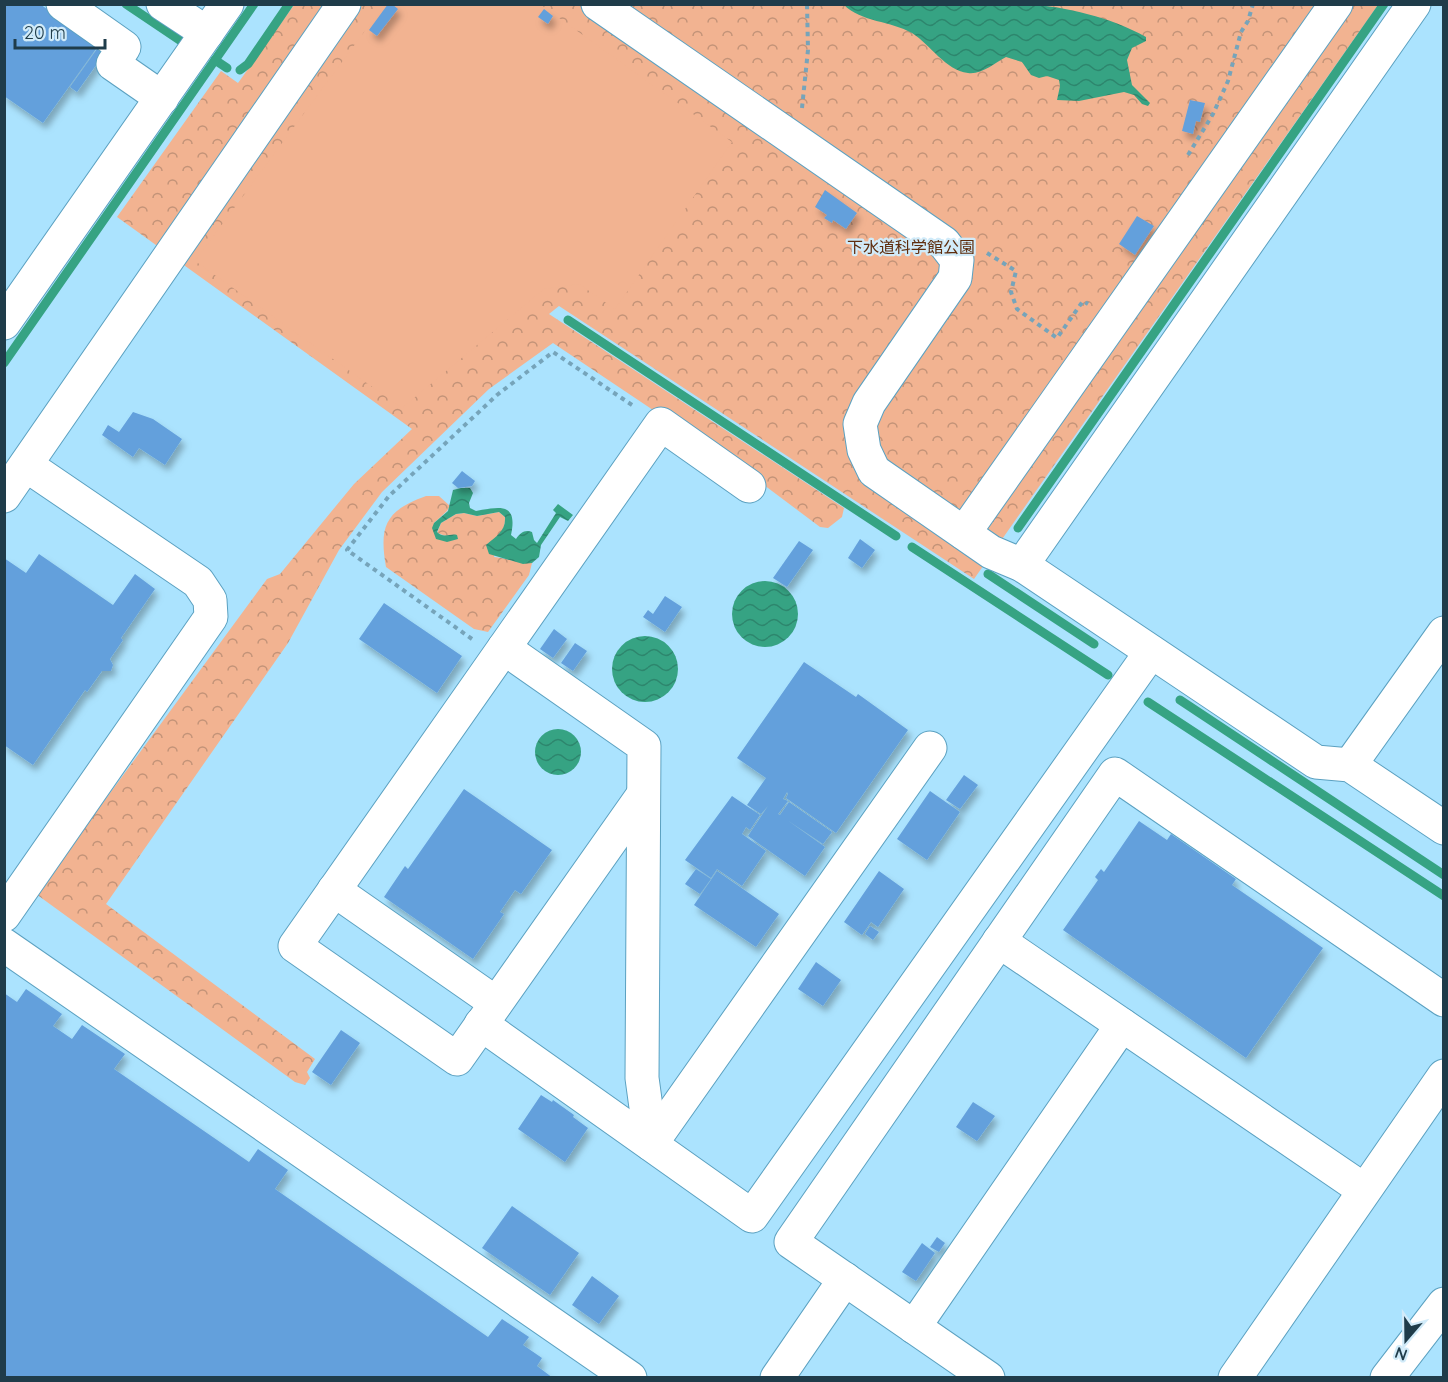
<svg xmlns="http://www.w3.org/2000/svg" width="1448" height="1382" viewBox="0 0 1448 1382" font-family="Quicksand,'Noto Sans JP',sans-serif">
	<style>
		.forest { fill: url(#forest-crowns) }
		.pitch { fill: #f2b391 }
		.water { fill: url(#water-waves) }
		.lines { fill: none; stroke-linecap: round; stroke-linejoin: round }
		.stream { stroke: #36a383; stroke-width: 9 }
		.building { fill: #63a0dc; filter: url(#shadow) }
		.minor-casing { stroke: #5ba1c1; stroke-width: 35 }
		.path { stroke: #76a4ba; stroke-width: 4; stroke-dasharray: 4.5 4.5; stroke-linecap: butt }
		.minor { stroke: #fff; stroke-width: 33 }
		.labels { text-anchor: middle; stroke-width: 4.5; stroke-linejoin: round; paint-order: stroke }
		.park-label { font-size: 16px; fill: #5f2d0d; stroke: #d1ebf9 }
	</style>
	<defs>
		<pattern id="forest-crowns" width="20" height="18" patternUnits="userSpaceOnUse" patternTransform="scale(1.5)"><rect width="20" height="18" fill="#f2b391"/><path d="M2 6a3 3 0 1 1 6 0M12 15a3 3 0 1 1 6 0" fill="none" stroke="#c39378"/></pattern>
		<pattern id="water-waves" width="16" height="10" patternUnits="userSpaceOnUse" patternTransform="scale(1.5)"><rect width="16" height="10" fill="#36a383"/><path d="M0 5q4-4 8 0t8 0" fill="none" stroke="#2d866d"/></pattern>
		<filter id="shadow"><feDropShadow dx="3.5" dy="6" stdDeviation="3" flood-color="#0004"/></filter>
	</defs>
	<rect width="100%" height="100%" fill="#abe3fe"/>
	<g class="forest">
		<path d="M294,5H1378L974,579L559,306L549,314L844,508L842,517L828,528L820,527L756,479L553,343L489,389L382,492L339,550L288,643L106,904L315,1059L307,1072L310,1078L305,1085L295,1082L36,894L267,579L280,574L354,484L412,429L117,217L221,71L238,83Z"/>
		<path d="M426,496H439L450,506L447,511L434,523L436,539L454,534L446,536L437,533L441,523L456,514L464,513L477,516L499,512L505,517C506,529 498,544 494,557C507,558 519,564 532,563L529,575L488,632L474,629L386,567C379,526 385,511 426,496Z"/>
	</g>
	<path class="pitch" d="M384,5H541L732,142L615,309L579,284L544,289L402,408L195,261Z"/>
	<g class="water">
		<path d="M1027,4C1067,7 1110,17 1146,37V41L1132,48L1127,60L1132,85L1150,103L1148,106L1142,104L1134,95L1124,92L1079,101L1057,100L1060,86L1059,80L1047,76L1039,78L1031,75L1022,62L1006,57C995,63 981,75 968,73C945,70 931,45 912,33C891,21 861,22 844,5Z"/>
		<path d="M461,488H470L473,493L469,503L470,508L476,511C500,507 518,502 511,535L516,539C520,533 525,529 532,532L534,540L537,543L556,513L553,510L558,504L573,515L568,521L560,517L541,545L539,557L532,563L523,564L489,554L486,545C496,536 506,531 505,517L499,512L477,516L464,513L456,514L441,523L437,532C444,539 450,533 457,535L458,539L447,542L436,539L432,528L434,523L448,511L453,490Z"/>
		<circle cx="765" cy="614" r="33"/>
		<circle cx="645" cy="669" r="33"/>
		<circle cx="558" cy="752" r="23"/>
	</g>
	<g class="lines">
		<g class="stream">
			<path d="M126,4L184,43"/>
			<path d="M215,60L227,68"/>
			<path d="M240,70L248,64L289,4"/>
			<path d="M568,320L896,536"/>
			<path d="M4,363L254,4"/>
			<path d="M1018,528L1384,4"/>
			<path d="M912,547L1108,675"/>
			<path d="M988,574L1094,644"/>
			<path d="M1180,700L1444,875"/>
			<path d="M1148,702L1444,896"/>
		</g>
	</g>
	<g class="building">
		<path d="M4,4H40L98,46L43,123L4,96Z"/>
		<path d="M388,4H392L398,9L377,36L369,30Z"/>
		<path d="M544,9L553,16L548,24L538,17Z"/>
		<path d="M97,49L104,54L77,92L70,87Z"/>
		<path d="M1190,100L1205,103L1200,122L1196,121L1193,134L1182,131Z"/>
		<path d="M825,190L857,213L846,229L833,220L832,223L824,218L827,215L815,207Z"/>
		<path d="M1137,216L1154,226L1135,255L1119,244Z"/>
		<path d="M133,412L153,419L182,439L165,465L139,448L133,457L102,435L108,425L119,432Z"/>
		<path d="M462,471L475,481L472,486L458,488L452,483Z"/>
		<path d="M860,539L875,550L862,568L848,558Z"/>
		<path d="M799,541L813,550L787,587L773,578Z"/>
		<path d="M39,554L113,605L135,574L155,589L121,638L123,640L110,659L113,665L111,671H102L87,692L85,690L33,765L4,745V558L26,573Z"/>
		<path d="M665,596L682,607L665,632L643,617L648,610L653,614Z"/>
		<path d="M384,603L462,656L437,693L359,639Z"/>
		<path d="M554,629L567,639L553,658L540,649Z"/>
		<path d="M575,643L587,651L573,671L561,663Z"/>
		<path d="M804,662L856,697L858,694L908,730L836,833L786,798L788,794L787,792L783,799L788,801L778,814L780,815L789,802L832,832L823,844L787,820L825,847L805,876L748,836L768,806L761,814L747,805L766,778L737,758Z"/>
		<path d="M964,775L978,785L960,809L946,800Z"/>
		<path d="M464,789L552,850L521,894L515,890L500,912L504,914L473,959L384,897L405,866L408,869Z"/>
		<path d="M930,791L960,812L927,860L897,839Z"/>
		<path d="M732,796L760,815L750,830L746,827L742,834L766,851L742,886L717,869L711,878L685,860Z"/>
		<path d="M1139,821L1167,840L1171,834L1236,879L1232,885L1323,948L1246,1058L1063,930L1098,880L1095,877L1101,869L1104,872Z"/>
		<path d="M696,869L711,879L700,894L685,884Z"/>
		<path d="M717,871L779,914L756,947L694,905Z"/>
		<path d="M879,871L904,889L878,927L871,922L862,935L844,922Z"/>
		<path d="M870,926L879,932L873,940L865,934Z"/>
		<path d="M816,962L841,980L823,1006L798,989Z"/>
		<path d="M26,989L62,1014L53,1026L72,1039L82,1025L125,1054L114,1069L249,1162L258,1149L288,1170L275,1189L488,1337L502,1319L529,1337L523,1345L542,1358L537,1366L553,1378H4V993L17,1002Z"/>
		<path d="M341,1030L360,1043L331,1085L312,1072Z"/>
		<path d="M541,1095L552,1102L553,1100L574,1115L573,1117L588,1128L565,1162L518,1129Z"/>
		<path d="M973,1102L995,1116L977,1141L956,1127Z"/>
		<path d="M512,1206L579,1253L550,1295L482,1248Z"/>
		<path d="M937,1237L945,1243L939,1252L930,1247Z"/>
		<path d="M922,1243L935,1253L916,1281L902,1272Z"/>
		<path d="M592,1276L619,1296L599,1324L572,1305Z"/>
	</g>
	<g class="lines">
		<g class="minor-casing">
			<g id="minor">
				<path d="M63,4L124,47L113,64L162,98"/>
				<path d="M163,4L207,33"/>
				<path d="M598,4L944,243L957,260L955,278L869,403L860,424L864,450L874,471L991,552L1022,565L1316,762L1350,765L1444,828"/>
				<path d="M4,323L227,4"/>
				<path d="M4,496L344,4"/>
				<path d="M964,533L1336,4"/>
				<path d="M1022,565L1414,4"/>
				<path d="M504,648L644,746L642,1078L651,1144"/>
				<path d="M1350,765L1444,633"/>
				<path d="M643,795L457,1059L295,946L661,424L749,486"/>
				<path d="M334,890L496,1003"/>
				<path d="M4,915L211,617L210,600L198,582L26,465"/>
				<path d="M999,941L1364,1190"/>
				<path d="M4,945L630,1378"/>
				<path d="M481,1024L752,1216L1151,652"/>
				<path d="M651,1144L930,748"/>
				<path d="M914,1327L1122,1025"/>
				<path d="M777,1378L845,1279"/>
				<path d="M988,1378L791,1242L1115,774L1444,1000"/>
				<path d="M1235,1378L1444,1076"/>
				<path d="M1387,1378L1444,1304"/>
			</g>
		</g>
		<g class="path">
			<path d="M802,108L808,50L807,4"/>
			<path d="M1188,155L1213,114L1228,81L1241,32L1248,21L1253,4"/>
			<path d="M987,253L1016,271L1011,292L1017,309L1057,338L1083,301L1088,304"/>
			<path d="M472,639L347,550L389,496L497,395L553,352L635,407"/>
		</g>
		<use href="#minor" class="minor"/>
	</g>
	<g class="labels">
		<g class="park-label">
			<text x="911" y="253">下水道科学館公園</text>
		</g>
	</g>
	<rect width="1448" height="1382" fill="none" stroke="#1f3c4a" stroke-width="12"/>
	<g transform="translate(1406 1340) rotate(200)" stroke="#d1ebf9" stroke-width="4.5" paint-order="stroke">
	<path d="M0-4.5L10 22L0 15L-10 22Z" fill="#1f3c4a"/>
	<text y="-9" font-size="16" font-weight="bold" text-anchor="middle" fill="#1f3c4a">N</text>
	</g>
	<path d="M15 39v9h90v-9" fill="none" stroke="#1f3c4a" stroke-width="3"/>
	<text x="24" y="39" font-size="18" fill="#1f3c4a" stroke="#d1ebf9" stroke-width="4.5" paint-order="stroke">20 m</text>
</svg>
